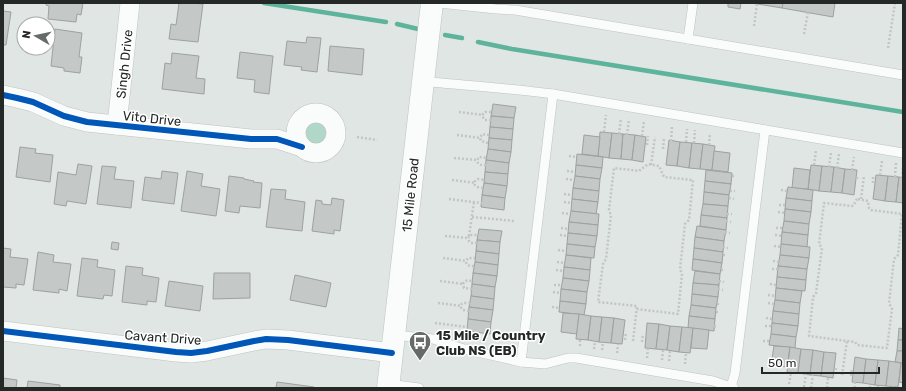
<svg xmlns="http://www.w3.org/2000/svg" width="906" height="391" viewBox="0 0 906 391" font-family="Rubik,sans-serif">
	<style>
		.green { fill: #b0d7c8 }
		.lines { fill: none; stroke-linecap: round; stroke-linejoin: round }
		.stream { stroke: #5eb49a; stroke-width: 4.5 }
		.building { fill: #c4c9c7; stroke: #9da19f }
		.service-casing { stroke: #bec3c1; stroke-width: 10 }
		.minor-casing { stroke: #bec3c1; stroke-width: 20 }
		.secondary-casing { stroke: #bec3c1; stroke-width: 23 }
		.path { stroke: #c3c5c4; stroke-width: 2.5; stroke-dasharray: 2 2; stroke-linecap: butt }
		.service { stroke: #fafbfb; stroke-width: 9 }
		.minor { stroke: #fafbfb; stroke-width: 19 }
		.secondary { stroke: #fafbfb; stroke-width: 22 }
		.cycleway-casing { stroke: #fff; stroke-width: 8 }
		.cycleway { stroke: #0057b8; stroke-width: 6 }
		.labels { text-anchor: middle; stroke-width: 3; stroke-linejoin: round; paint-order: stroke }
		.street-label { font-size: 13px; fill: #242927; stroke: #fff }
		.poi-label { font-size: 13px; font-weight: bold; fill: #242927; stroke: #fff; text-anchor: start }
	</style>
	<rect width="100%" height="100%" fill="#e0e6e3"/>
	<circle class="green" cx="315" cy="133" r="11"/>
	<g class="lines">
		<g class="stream">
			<path d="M264,3L386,22"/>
			<path d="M397,24L418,29"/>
			<path d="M445,35L462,38"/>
			<path d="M478,42L512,49L903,112"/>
		</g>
	</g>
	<g class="building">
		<path d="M46,3H83L81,15L77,14L76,22L48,19L49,6L46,5Z"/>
		<path d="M179,3H192L203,4L198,42L169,39L171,24L176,25Z"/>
		<path d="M728,3H741L740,9L728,7Z"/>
		<path d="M751,3H783L782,8Z"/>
		<path d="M783,3H835L833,17L782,8Z"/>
		<path d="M3,11L11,12L6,45H3Z"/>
		<path d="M55,29L82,33L79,57H82L80,73L64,71V68L51,66Z"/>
		<path d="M307,37L321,38L317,72L301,70L302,67L284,65L287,41L306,43Z"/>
		<path d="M330,46L364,49L362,75L328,71Z"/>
		<path d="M240,52L273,56L269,94L254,92L255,80L237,78Z"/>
		<path d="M172,53L199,56L196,78L205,79L204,94L162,89L165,63L171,64Z"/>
		<path d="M493,104L516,107L514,118L491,116Z"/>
		<path d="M491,116L514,118L513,129L490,127Z"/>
		<path d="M490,127L513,129L512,140L489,138Z"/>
		<path d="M600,132L612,133L609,158L598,156Z"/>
		<path d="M612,133L623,134L621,159L609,158Z"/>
		<path d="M623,134L635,135L632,160L621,159Z"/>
		<path d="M584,135L600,137L598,156L582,154Z"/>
		<path d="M635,135L646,137L643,162L632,160Z"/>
		<path d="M489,138L512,140L511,152L488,149Z"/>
		<path d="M669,140L680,142L677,166L666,165Z"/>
		<path d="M680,142L692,143L689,168L677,166Z"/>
		<path d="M692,143L703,144L700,169L689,168Z"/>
		<path d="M703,144L715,146L712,170L700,169Z"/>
		<path d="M20,147L36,149L35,153L53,155L50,182L16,177Z"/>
		<path d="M488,149L511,152L509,163L486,160Z"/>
		<path d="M714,151L730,153L728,172L712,170Z"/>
		<path d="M577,154L603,157L602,168L576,165Z"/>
		<path d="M486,160L509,163L508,174L485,172Z"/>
		<path d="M78,164L92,166L86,204L67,201L66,206L54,204L58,172L76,175Z"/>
		<path d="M576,165L602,168L600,179L575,176Z"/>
		<path d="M811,165L822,166L819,191L808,189Z"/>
		<path d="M102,166L116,167L114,179L134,181L131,208L97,204Z"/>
		<path d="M822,166L834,167L831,192L819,191Z"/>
		<path d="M834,167L845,169L842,193L831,192Z"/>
		<path d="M794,168L810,170L808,189L792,188Z"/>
		<path d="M845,169L857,170L854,195L842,193Z"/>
		<path d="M706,170L732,173L731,184L705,181Z"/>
		<path d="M162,171L178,173L174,204L142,200L145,177L161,179Z"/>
		<path d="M187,171L203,174L201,186L220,189L216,216L181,211Z"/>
		<path d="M485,172L508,174L507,186L484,183Z"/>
		<path d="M876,175L888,176L885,201L873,199Z"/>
		<path d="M229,176L244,178V179L254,181L253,182L262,183L260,208L240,206L239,213L225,211Z"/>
		<path d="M575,176L600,179L599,191L573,188Z"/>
		<path d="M888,176L899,177L896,202L885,201Z"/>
		<path d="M899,177L903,178V203L896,202Z"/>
		<path d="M705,181L731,184L729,195L704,192Z"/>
		<path d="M484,183L507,186L505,198L482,195Z"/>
		<path d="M788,187L813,190L812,201L786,198Z"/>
		<path d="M573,188L599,191L598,202L572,199Z"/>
		<path d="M271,189L286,190L285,199L305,202L302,231L266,227Z"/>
		<path d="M704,192L729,195L728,206L703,204Z"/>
		<path d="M482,195L505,198L504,210L481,207Z"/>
		<path d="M332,198L344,200L340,231L334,230V234L312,231L316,200L322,201V204L331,205Z"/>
		<path d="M786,198L812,201L811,212L785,209Z"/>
		<path d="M572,199L598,202L596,214L571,211Z"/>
		<path d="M703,204L728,206L727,218L701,215Z"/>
		<path d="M785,209L811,212L809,224L784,221Z"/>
		<path d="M571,211L599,214L598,225L569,222Z"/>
		<path d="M701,215L727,218L726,230L700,226Z"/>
		<path d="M784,221L809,224L808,235L782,232Z"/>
		<path d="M569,222L598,225L597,236L568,233Z"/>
		<path d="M697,226L726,230L724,241L695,237Z"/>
		<path d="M479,229L502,231L500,242L477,240Z"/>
		<path d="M782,232L808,235L807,247L781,244Z"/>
		<path d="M568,233L597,236L595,247L567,244Z"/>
		<path d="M695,237L724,241L723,252L694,248Z"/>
		<path d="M477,240L500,242L499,254L476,251Z"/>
		<path d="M112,242L119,243L118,250L111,249Z"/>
		<path d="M567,244L595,247L594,258L566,255Z"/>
		<path d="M781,244L810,247L809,258L780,255Z"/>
		<path d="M3,248L11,249L10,257L28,259L24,285L16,284V288L3,287Z"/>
		<path d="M694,248L723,252L722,263L693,259Z"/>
		<path d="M476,251L499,254L498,265L475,262Z"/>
		<path d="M38,252L54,255L53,262L71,264L67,291L59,289V293L33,290Z"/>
		<path d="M566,255L591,258L590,270L564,267Z"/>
		<path d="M780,255L809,258L807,269L778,266Z"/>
		<path d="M82,258L98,260L97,267L115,270L112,296L104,295L103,299L77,296Z"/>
		<path d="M693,259L722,263L720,274L692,270Z"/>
		<path d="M475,262L498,265L497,276L473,273Z"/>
		<path d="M126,266L143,268L142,275L159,278L156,302L147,301V305L122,302Z"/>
		<path d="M778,266L807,269L806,280L777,277Z"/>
		<path d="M564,267L590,270L589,281L563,278Z"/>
		<path d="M695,271L720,274L719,285L693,283Z"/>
		<path d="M214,273H250V298L213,299Z"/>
		<path d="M473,273L497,276L495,287L472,284Z"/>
		<path d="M295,275L331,283L326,307L290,300Z"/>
		<path d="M777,277L806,280L805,291L776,288Z"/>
		<path d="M563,278L589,281L587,292L561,289Z"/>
		<path d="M169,281L203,286L200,311L165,306Z"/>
		<path d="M693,283L719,285L718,297L692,294Z"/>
		<path d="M472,284L495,287L494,299L471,296Z"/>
		<path d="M776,288L802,291L800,303L775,300Z"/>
		<path d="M561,289L587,292L586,304L560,301Z"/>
		<path d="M692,294L718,297L716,308L691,305Z"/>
		<path d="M471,296L494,299L493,310L469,307Z"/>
		<path d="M775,300L800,303L799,314L773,311Z"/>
		<path d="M560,301L586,304L584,315L559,312Z"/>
		<path d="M691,305L716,308L715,319L689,316Z"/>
		<path d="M469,307L493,310L491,322L468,319Z"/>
		<path d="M773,311L799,314L798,326L772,323Z"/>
		<path d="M563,313L579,314L577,334L561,332Z"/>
		<path d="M579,314L591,316L588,340L576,339Z"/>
		<path d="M591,316L602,317L599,342L588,340Z"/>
		<path d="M689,316L715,319L714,331L688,328Z"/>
		<path d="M602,317L614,318L611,343L599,342Z"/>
		<path d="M614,318L625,320L622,344L611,343Z"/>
		<path d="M468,319L491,322L490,334L467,331Z"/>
		<path d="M647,323L659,324L656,349L645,348Z"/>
		<path d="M772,323L798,326L796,337L771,334Z"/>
		<path d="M659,324L670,326L667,350L656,349Z"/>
		<path d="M670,326L682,327L679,352L667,350Z"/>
		<path d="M682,327L693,328L690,353L679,352Z"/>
		<path d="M693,328L709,330L707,349L691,348Z"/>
		<path d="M899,328L903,329V340H898Z"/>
		<path d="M771,334L796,337L795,348L769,345Z"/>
		<path d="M898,340H903V351H897Z"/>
		<path d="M774,346L790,347L787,367L771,365Z"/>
		<path d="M790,347L801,349L798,373L787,372Z"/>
		<path d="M801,349L813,350L810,375L798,373Z"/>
		<path d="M813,350L824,352L821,376L810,375Z"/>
		<path d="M897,351H903V363L895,362Z"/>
		<path d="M824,352L836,353L833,378L821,376Z"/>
		<path d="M855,357L866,359L863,383L852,382Z"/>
		<path d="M866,359L878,360L875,385L863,383Z"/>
		<path d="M878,360L889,361L886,386L875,385Z"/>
		<path d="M889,361L901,363L898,387L886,386Z"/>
		<path d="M901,363H903V383L899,382Z"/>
		<path d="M3,378L17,380L16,388H3Z"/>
		<path d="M28,381L60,385V388H27Z"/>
		<path d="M277,382L314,387V388H276Z"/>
	</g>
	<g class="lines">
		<g class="service-casing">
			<g id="service">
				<path d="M439,3L496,9L515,10L903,75"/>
				<path d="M688,39L693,3"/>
				<path d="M423,81C466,86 510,88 553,94L903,153"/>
				<path d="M394,335L433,339L464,349L521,362L545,364L568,358H576L713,381L734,388"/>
				<path d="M521,362L553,94"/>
				<path d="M388,384L419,388"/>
				<path d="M731,387L735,373L765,130"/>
			</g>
		</g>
		<g class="minor-casing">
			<g id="minor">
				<path d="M3,95L17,98L33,102L64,116L87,122L251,139H277L302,147"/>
				<circle cx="316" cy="133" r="20"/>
				<path d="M117,125L130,3"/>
				<path d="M3,331L176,352L191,353L207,351L254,341L266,339L288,340L392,353"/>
			</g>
		</g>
		<g class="secondary-casing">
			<path id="secondary" d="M388,388L432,3"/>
		</g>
		<g class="path">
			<path d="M754,26L757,4"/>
			<path d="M804,34L808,12"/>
			<path d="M888,48L895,3"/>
			<path d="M459,112L483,115"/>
			<path d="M491,120H485L482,116L483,114L485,112H492"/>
			<path d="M604,132L606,115"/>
			<path d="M619,134L621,118"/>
			<path d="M457,135L480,138"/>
			<path d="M627,135L629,119"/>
			<path d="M642,136L644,121"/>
			<path d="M357,137L377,140"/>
			<path d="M671,141L672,126"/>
			<path d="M686,142L687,129"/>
			<path d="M488,143L481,141L480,138L482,134L489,135"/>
			<path d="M694,143L695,130"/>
			<path d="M647,145L648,136"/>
			<path d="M709,145L710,133"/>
			<path d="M663,149L664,138"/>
			<path d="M569,156L577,157"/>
			<path d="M454,158L477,160"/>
			<path d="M486,165C482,165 478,166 477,160L479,157L487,158"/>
			<path d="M651,165L655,137"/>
			<path d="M814,165L816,150"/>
			<path d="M829,167L831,153"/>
			<path d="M837,168L839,154"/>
			<path d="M852,170L854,157"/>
			<path d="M567,171L575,172"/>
			<path d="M880,175L882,161"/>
			<path d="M732,176H736"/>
			<path d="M895,177L896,163"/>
			<path d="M902,178L903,168"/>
			<path d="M566,179L574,180"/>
			<path d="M857,179V175"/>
			<path d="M452,180L475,183"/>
			<path d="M873,183V177"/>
			<path d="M483,188C483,188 477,187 477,187C473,185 474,180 478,179C478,179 484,180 484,180"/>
			<path d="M781,190L787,191"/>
			<path d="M730,191H735"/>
			<path d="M564,194L572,195"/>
			<path d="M729,198L734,199"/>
			<path d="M449,199L482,203"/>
			<path d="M858,199L868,201L869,208L871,210L902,214L898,255L894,259L889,303L892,309L887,348L857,345L855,342L809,336L813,297L816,293L822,248L819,244L824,203L852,206L854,205L856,200Z"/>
			<path d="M861,199L864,176"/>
			<path d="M564,202L571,203"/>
			<path d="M779,205H785"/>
			<path d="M778,212L785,213"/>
			<path d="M562,213L570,214"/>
			<path d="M727,214H732"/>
			<path d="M472,217L515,221"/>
			<path d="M726,221L731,222"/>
			<path d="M561,228L568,229"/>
			<path d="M776,228H783"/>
			<path d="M725,232L730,233"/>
			<path d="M560,235L568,236"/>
			<path d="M775,235L782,236"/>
			<path d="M445,236L468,238"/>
			<path d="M469,236L474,202"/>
			<path d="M477,243H471L469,241L468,238L470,235H478"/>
			<path d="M774,246L781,247"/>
			<path d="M723,247L728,248"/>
			<path d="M558,250L566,251"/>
			<path d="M723,255H727"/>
			<path d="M443,258L466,261"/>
			<path d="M773,261L779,262"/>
			<path d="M557,262L565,263"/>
			<path d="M474,266C470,266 466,266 466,261L468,258H475"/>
			<path d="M772,269H778"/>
			<path d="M556,270L564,271"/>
			<path d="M721,270H725"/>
			<path d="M440,281L463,284"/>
			<path d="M719,281L724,282"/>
			<path d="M770,284L776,285"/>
			<path d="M554,285H562"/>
			<path d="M472,289L464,288L463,284C465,279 469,281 473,281"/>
			<path d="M718,289L723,290"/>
			<path d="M553,292L561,293"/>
			<path d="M768,295L775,296"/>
			<path d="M438,303L461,306"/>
			<path d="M768,303L774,304"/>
			<path d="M717,304H721"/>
			<path d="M552,307L559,308"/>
			<path d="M469,311C469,311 463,310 463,310C460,308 460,304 463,303C464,303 469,303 470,303"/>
			<path d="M716,312H720"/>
			<path d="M766,318L772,319"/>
			<path d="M435,323L467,327"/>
			<path d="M714,326L718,327"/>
			<path d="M765,326H771"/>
			<path d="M625,340L626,332"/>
			<path d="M633,341L637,306L598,302L603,264L606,259L611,215L609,210L614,168L639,171L648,164L659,166L664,177L693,180L689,220L685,224L680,269L682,274L678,314L637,309"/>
			<path d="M763,341H770"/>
			<path d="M642,342L643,334"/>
			<path d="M580,346V340"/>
			<path d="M594,349L595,341"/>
			<path d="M602,350L603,342"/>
			<path d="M617,353L618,344"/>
			<path d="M647,358L648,348"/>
			<path d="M662,360L663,350"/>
			<path d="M669,361L670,351"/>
			<path d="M685,364L686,353"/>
			<path d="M835,374L836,368"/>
			<path d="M842,375L847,341"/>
			<path d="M851,376L852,369"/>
			<path d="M789,384L791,373"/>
			<path d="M804,387L806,374"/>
			<path d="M811,388L813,375"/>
			<path d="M827,388L828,377"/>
			<path d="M855,388V382"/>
			<path d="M870,388V384"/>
			<path d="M878,388V385"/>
			<path d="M893,388L894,387"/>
		</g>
		<use href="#service" class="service"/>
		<use href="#minor" class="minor"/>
		<use href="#secondary" class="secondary"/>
		<g class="cycleway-casing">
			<g id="cycleway">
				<path d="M3,95L17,98L33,102L64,116L87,122L251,139H277L302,147"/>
				<path d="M3,331L176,352L191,353L207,351L254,341L266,339L288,340L392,353"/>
			</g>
		</g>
		<use href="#cycleway" class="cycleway"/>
	</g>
	<defs>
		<g id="bus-pin" transform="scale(1.15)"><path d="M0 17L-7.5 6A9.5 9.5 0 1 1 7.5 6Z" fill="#666b69" stroke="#fff"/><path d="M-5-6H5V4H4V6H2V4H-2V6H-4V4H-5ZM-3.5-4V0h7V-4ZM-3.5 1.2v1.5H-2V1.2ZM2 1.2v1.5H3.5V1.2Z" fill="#fff"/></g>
	</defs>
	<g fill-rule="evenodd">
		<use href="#bus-pin" x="420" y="342"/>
	</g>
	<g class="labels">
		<g class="street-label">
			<text transform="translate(124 64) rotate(-84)" y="5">Singh Drive</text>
			<text transform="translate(152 118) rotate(6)" y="5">Vito Drive</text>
			<text transform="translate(410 195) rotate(-84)" y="5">15 Mile Road</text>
			<text transform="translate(163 337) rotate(4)" y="5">Cavant Drive</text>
		</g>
		<g class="poi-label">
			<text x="436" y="340">15 Mile / Country<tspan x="436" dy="15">Club NS (EB)</tspan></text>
		</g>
	</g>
	<rect width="906" height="391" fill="none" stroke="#242927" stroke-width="8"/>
	<g transform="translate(36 36) rotate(279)"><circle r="19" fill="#ffffff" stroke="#a7a9a9"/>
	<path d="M0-3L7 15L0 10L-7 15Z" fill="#666b69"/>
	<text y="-6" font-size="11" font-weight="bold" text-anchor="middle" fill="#242927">N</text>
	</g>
	<path d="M762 367v6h117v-6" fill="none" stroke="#242927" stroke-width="2"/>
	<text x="768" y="367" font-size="12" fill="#242927" stroke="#ffffff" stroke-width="3" paint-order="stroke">50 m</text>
</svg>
